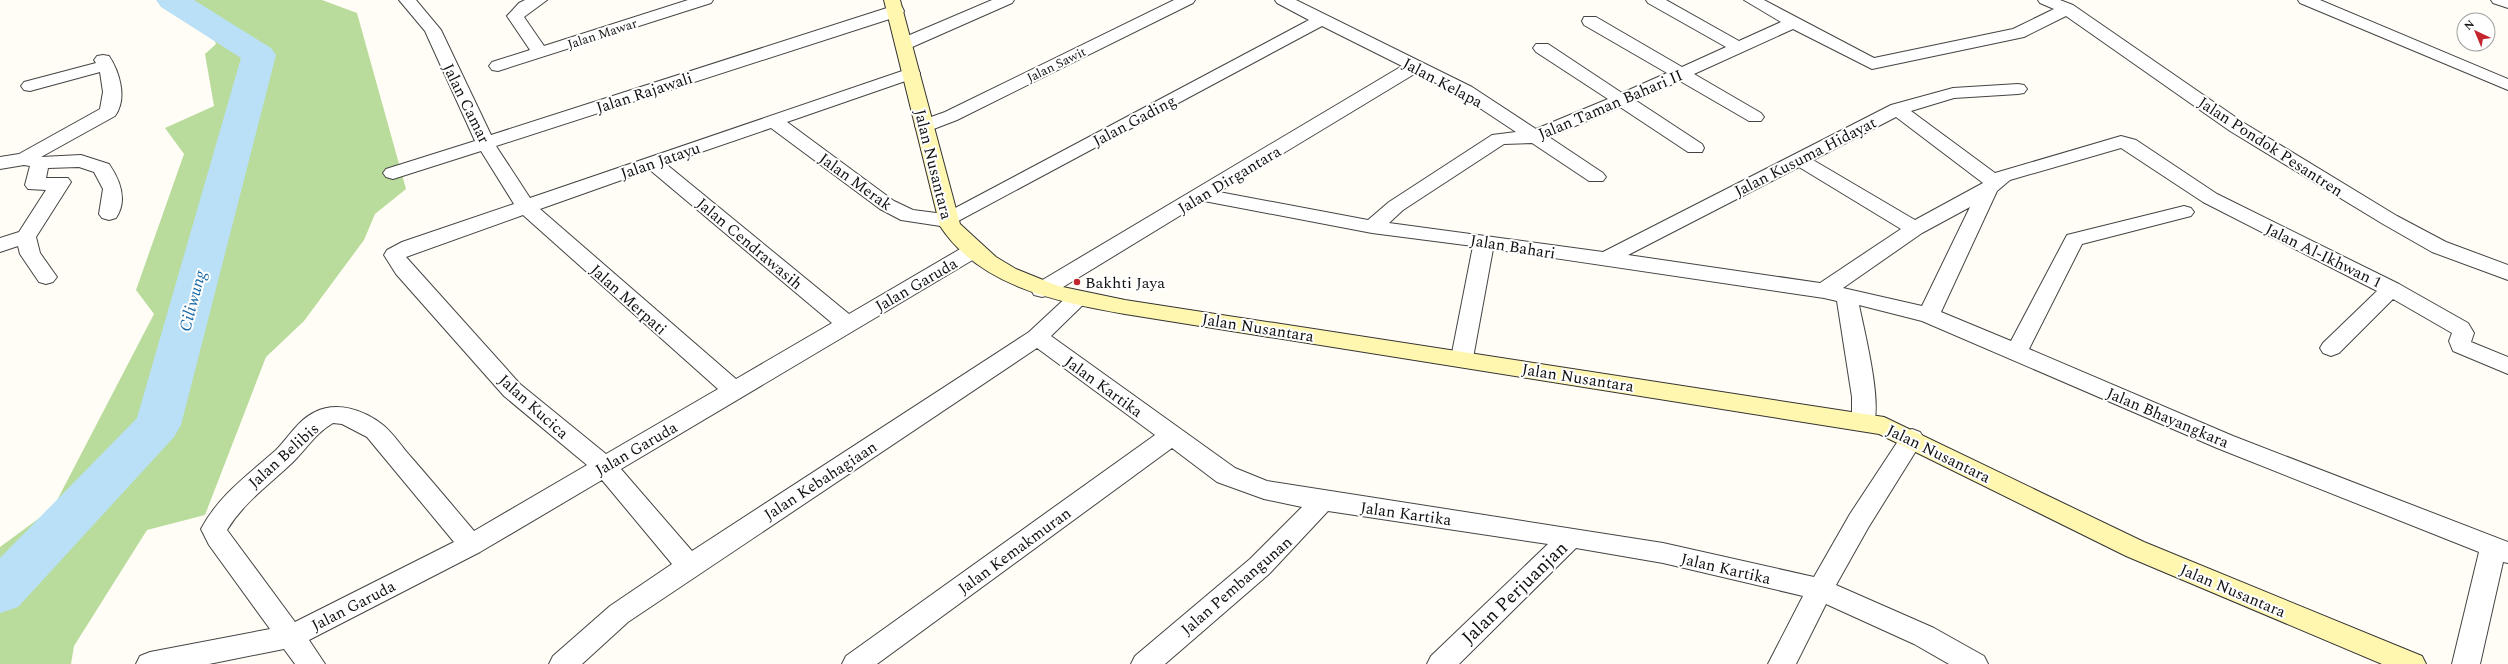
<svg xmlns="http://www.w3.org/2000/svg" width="2508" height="664" viewBox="0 0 2508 664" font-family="Spectral,serif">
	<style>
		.forest { fill: #b9dc9c }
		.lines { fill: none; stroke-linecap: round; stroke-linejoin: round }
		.river { fill: #b9e0f7; fill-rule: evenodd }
		.street-casing { stroke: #444; stroke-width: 2 }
		.secondary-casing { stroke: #333; stroke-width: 2 }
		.street { fill: #fff; fill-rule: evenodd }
		.secondary { fill: #fff6b0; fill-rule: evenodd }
		.poi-dot { fill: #c4262e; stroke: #fff; stroke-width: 1.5 }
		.labels { text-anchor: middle; stroke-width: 4; stroke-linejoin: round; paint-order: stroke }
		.far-street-label { font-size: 13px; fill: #111; stroke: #fff }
		.street-label { font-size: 16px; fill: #111; stroke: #fff }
		.poi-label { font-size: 16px; fill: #111; stroke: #fff; text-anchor: start }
		.water-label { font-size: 17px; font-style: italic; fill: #1768a6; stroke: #fff }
		.near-street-label { font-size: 19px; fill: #111; stroke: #fff }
	</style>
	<rect width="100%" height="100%" fill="#fffdf5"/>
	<path class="forest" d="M178,0H322L357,13L406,189L375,214L364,240L304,321L266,357L205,515L147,530L74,646L71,664H0V547L53,508L154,314L136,290L184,154L165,128L214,106L205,54L216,44L202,13Z"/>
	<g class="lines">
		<path class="river" d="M156,0H194L271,48L276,55L181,425L174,437L18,607L0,613V558L137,418L241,58L161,7Z"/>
		<g class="street-casing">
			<g id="street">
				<path d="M399,0H416L441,30L491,135L890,7H902L904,11L902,15L496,146L530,198L911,68L917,69L920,73L917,77L787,122L894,201L913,210L944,214L1309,20L1277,3L1275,0H1296L1472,87L1536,129L1608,99L1536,52L1533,48L1536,44H1548L1622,93L1667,73L1584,25L1582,21L1584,17H1596L1682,67L1726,47L1648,3L1646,0H1666L1739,41L1781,22L1744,0H1764L1874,58L2013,29L2054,9L2040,3L2038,0H2060L2073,5L2244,123L2397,216L2446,242L2508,265V280L2432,252L2383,224L2230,131L2066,16L2024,37L1872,69L1793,29L1694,74L1761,113L1764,117L1761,121H1749L1680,81L1635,100L1702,144L1704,148L1702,152H1688L1620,107L1549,137L1603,173L1606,177L1603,181H1589L1532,143L1504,144L1403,210L1389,223L1603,252L1891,105L1953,88L2018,84L2024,85L2027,89L2024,93L2018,94L1954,98L1911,111L1995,173L2121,136L2136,140L2217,194L2399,284L2468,323L2474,333L2471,342L2508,357V374L2453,351L2449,341L2452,333L2393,299L2339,353L2331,356L2323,353L2320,348L2323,343L2377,291L2203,202L2121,148L2010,180L1997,191L1941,312L2011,341L2067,235L2184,206L2191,208L2194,212L2191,216L2082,244L2029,349L2233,436L2508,542V563L2503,562L2480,664H2452L2479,552L2217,448L1922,321L1859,305C1864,330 1884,408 1872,428L1864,431L1856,428L1852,422V397L1837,301L1824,298L1493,249L1473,358L1470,364L1462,366L1454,364L1451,358L1473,246L1372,233L1204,201L1050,295L1042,297L1034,295L1031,290L1034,285L1402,66L1322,26L947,227L901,220L880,209L771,128L666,164L849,314L967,245L974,243L981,245L984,250L981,255L621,469L692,551L1029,332L1071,293L1079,291L1087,293L1090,298L1051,336L1235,468L1267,481L1663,543L1814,577L1850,514L1904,432L1912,429L1920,432L1924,438L1868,528L1836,585L1934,628L1984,656L1988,664H1949L1914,644L1826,604L1796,664H1768L1803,596L1663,563L1576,548L1459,664H1427L1431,656L1548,544L1328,511L1269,574L1165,664H1131L1135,656L1250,559L1302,507L1264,499L1217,482L1172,448L877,664H842L846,656L1155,435L1037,348L628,622L582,664H549L553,656L610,606L672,564L602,480L480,552L309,640L325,664H295L284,649L209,664H136L140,656L150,652L270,629L209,545L201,529C219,495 248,475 276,450C289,437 298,420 315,412C337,401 364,410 383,425C393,433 402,447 411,457C432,481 453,506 474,531L587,465L504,396L396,274L384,255L387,250L402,242L514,204L481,151L393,179L386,177L383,173L386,169L475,141L425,31ZM1416,73L1460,95L1516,132L1492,135L1389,202L1368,220L1219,192ZM1896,117L1983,183L1915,220L1813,160ZM1799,167L1901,229L1820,283L1628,255ZM650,170L832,323L736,379L540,209ZM1970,207L1922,306L1843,288L1922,233ZM523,215L718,389L606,454L520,384L406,257ZM333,423L342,424L367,437L454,542L295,622L227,530C244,502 270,484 293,462C307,448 316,433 333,423Z"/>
				<path d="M525,0H547L524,17L544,46L688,0H713L711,3L498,71L492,70L489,66L492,62L530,50L507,16L519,3Z"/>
				<path d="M992,0H1014L1012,3L910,48H898L895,44L898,40Z"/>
				<path d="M1174,0H1195L1193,3L957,120L931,130H917L915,126L917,122L945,112Z"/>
				<path d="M2298,0H2320L2508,79V90L2300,3Z"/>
				<path d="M2491,0H2508V8L2493,3Z"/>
				<path d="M103,55L109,56C119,71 128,98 115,116L41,157L81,155L109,164C120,180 128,200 116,218L109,220L102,218L99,214L103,189L94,172L79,167L48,168L46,178H68L71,182L36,237L40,253L57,277L53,282L46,284L39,282L20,254L18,246L0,252V238L19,232L46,190L28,189L25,185L30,166L24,165L0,169V157L19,154L100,109L103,92L100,72L30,91L24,90L21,86L24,82L96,63L94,60L97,56Z"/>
			</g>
		</g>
		<g class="secondary-casing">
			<path id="secondary" d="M884,0H900L960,224L996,257L1016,269L1058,286L1125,300L1884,417L2144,542L2422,656L2426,664H2382L2126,556L1879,434L1125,314C1059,302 980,287 940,226Z"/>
		</g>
		<use href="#street" class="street"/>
		<use href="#secondary" class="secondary"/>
	</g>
	<circle class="poi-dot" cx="1077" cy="282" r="4"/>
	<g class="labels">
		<g class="far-street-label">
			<text transform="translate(602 33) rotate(-18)" y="5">Jalan Mawar</text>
			<text transform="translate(1056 64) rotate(-26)" y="5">Jalan Sawit</text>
		</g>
		<g class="street-label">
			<text transform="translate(1443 82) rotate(28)" y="6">Jalan Kelapa</text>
			<text transform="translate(644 92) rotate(-18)" y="6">Jalan Rajawali</text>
			<text transform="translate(467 103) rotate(64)" y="6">Jalan Camar</text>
			<text transform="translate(1610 104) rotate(-23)" y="6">Jalan Taman Bahari II</text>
			<text transform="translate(1134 120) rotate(-28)" y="6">Jalan Gading</text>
			<text transform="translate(2271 146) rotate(33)" y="6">Jalan Pondok Pesantren</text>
			<text transform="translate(1805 156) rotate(-27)" y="6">Jalan Kusuma Hidayat</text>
			<text transform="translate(660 160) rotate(-19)" y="6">Jalan Jatayu</text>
			<text transform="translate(934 164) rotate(76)" y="6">Jalan Nusantara</text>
			<text transform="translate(1229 179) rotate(-31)" y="6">Jalan Dirgantara</text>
			<text transform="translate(856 181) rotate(36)" y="6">Jalan Merak</text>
			<text transform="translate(750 243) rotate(40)" y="6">Jalan Cendrawasih</text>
			<text transform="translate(1513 246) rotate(9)" y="6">Jalan Bahari</text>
			<text transform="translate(2324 255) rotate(26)" y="6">Jalan Al-Ikhwan 1</text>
			<text transform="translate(916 284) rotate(-30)" y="6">Jalan Garuda</text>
			<text transform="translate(629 299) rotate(42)" y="6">Jalan Merpati</text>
			<text transform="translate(1258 327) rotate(9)" y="6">Jalan Nusantara</text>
			<text transform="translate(1578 377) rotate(9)" y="6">Jalan Nusantara</text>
			<text transform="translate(1104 386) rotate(36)" y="6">Jalan Kartika</text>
			<text transform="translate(534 406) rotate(42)" y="6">Jalan Kucica</text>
			<text transform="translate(2168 417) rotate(23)" y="6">Jalan Bhayangkara</text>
			<text transform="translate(636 448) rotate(-30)" y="6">Jalan Garuda</text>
			<text transform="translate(1939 453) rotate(26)" y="6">Jalan Nusantara</text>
			<text transform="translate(283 455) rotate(-42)" y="6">Jalan Belibis</text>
			<text transform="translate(820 480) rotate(-33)" y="6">Jalan Kebahagiaan</text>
			<text transform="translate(1406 513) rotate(8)" y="6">Jalan Kartika</text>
			<text transform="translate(1014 550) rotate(-36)" y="6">Jalan Kemakmuran</text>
			<text transform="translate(1726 568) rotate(13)" y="6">Jalan Kartika</text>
			<text transform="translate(1236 585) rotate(-41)" y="6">Jalan Pembangunan</text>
			<text transform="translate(2233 590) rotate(23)" y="6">Jalan Nusantara</text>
			<text transform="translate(353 605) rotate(-27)" y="6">Jalan Garuda</text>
		</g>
		<g class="poi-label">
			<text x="1085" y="288">Bakhti Jaya</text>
		</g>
		<g class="water-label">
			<text transform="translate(192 301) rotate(-75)" y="6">Ciliwung</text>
		</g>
		<g class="near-street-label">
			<text transform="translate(1514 592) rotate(-44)" y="7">Jalan Perjuanjan</text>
		</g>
	</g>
	<g transform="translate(2476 32) rotate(316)"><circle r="19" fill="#ffffff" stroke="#a0a0a0"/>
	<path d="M0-3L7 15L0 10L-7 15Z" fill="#c4262e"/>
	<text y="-6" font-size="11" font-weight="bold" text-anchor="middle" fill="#111111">N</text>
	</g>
</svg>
